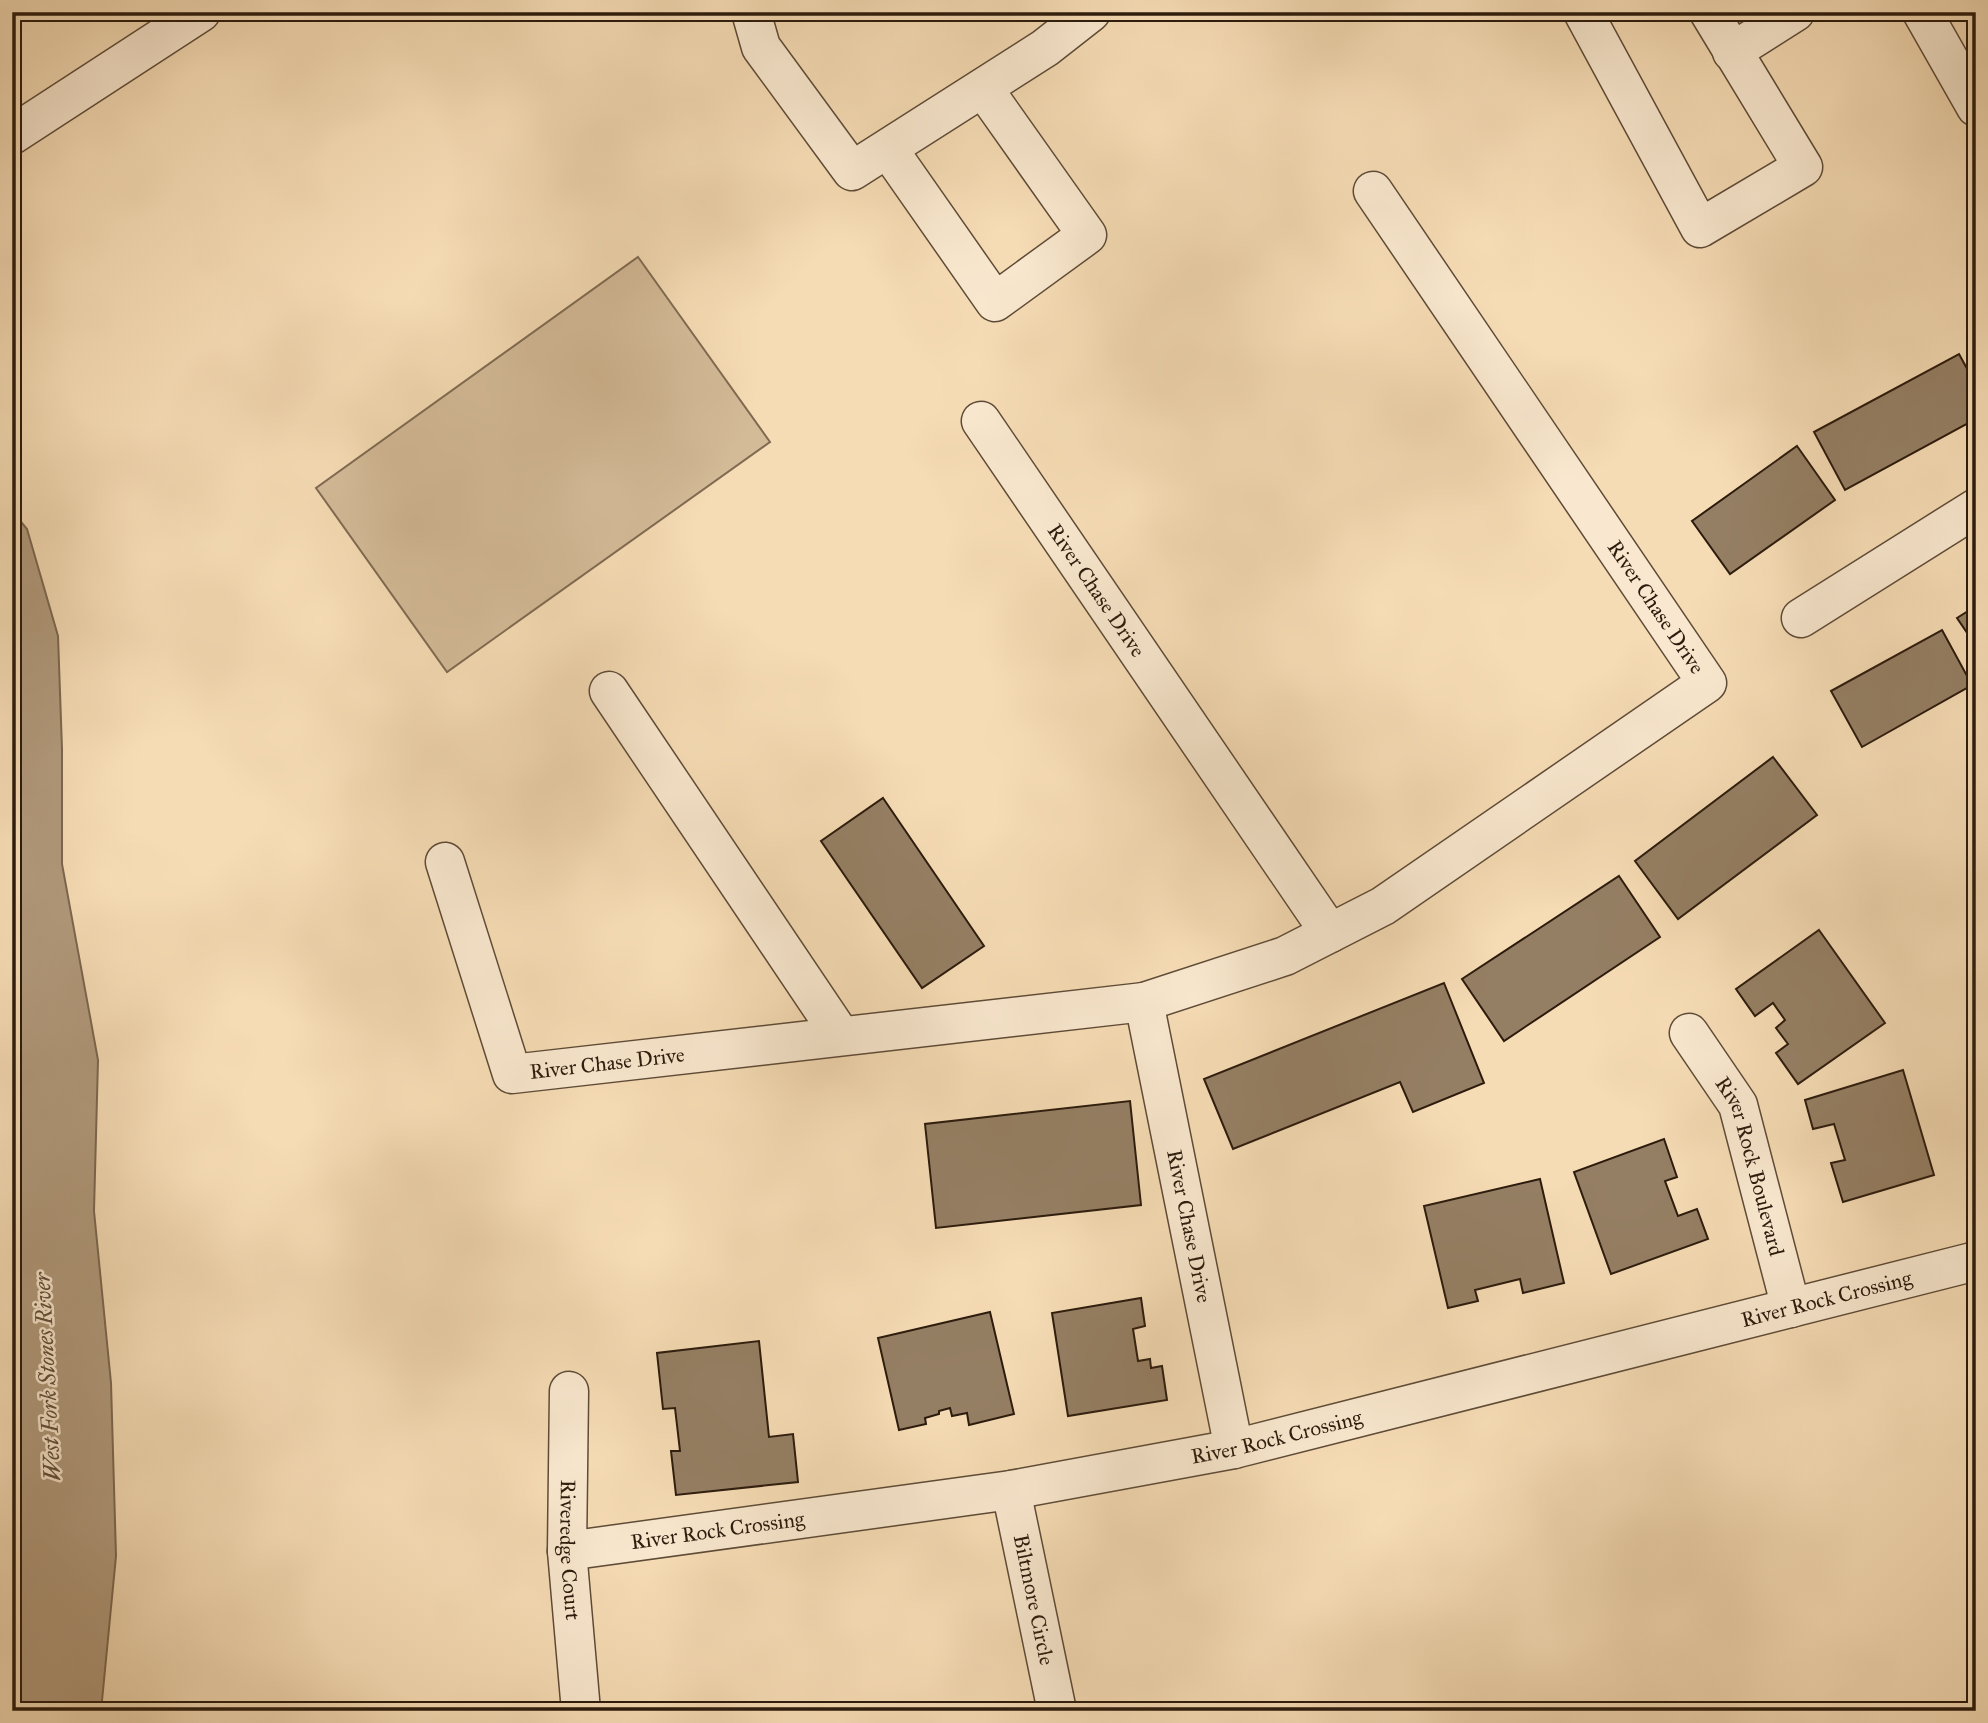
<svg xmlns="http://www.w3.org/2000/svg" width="1988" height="1723" viewBox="0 0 1988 1723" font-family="'IM FELL Great Primer',serif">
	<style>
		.green { fill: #d4bb98; stroke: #806b52; stroke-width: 2 }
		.water { fill: #b19a7c; stroke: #7c6750; stroke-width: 2 }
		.building { fill: #957f64; stroke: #2c1b0d; stroke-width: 2 }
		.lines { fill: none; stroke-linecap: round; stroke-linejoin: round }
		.minor-casing { stroke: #5e4b37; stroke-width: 41 }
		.minor { stroke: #f9e8cf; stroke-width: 38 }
		.labels { text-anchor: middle; stroke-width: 5; stroke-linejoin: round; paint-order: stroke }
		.street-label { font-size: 21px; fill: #2c1b0d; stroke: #f9e8cf }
		.water-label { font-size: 23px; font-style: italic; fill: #614e39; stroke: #f9e8cf }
	</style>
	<rect width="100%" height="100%" fill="#f6dcb5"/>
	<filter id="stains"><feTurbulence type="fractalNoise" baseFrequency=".00286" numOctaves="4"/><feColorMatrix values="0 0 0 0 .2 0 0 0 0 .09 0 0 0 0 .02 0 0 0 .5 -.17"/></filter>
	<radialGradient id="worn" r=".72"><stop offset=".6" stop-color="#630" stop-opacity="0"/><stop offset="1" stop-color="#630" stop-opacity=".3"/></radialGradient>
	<path class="green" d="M638,257L770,442L447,672L316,488Z"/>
	<path class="water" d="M12,511L27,529L58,636L62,749V864L98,1060L94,1211L111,1383L116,1556L101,1711H12Z"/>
	<g class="building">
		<path d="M1959,354L1976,385V419L1845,490L1814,432Z"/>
		<path d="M1797,446L1835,500L1730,574L1692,521Z"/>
		<path d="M1976,606V646L1957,618Z"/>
		<path d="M1942,630L1972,685L1862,747L1831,691Z"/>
		<path d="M1773,757L1817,815L1678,919L1635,861Z"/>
		<path d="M883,798L984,946L922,988L821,841Z"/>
		<path d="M1619,876L1660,937L1504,1041L1462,979Z"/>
		<path d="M1819,930L1885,1023L1798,1084L1776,1053L1788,1044L1776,1028L1785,1020L1773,1003L1755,1016L1736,989Z"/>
		<path d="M1444,983L1484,1083L1413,1112L1400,1082L1233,1149L1204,1079Z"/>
		<path d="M1903,1070L1934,1175L1843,1202L1831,1163L1845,1160L1834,1124L1813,1129L1805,1100Z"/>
		<path d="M1130,1101L1141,1205L936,1228L925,1124Z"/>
		<path d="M1664,1139L1677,1177L1665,1181L1678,1216L1697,1209L1708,1239L1611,1274L1574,1172Z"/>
		<path d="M1540,1179L1564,1283L1523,1293L1520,1279L1475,1290L1478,1301L1448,1308L1424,1206Z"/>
		<path d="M1141,1298L1145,1326L1133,1329L1138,1361L1150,1359L1151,1368L1162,1366L1167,1400L1068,1416L1052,1313Z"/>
		<path d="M990,1312L1014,1414L969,1425L967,1413L952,1416L950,1408L939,1411V1414L925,1418L926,1424L899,1430L878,1338Z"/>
		<path d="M759,1341L769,1437L793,1434L798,1482L676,1495L671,1451H680L675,1408L663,1409L657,1353Z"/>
	</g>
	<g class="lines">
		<g class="minor-casing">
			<g id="minor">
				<path d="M751,12L761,47L852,171L1045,48L1091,12"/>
				<path d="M1583,12L1700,228L1803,167L1709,12"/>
				<path d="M1922,12L1976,107"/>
				<path d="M1732,52L1795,12"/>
				<path d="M12,135L201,12"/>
				<path d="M888,149L995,302L1087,235L983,88"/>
				<path id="s1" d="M981,421L1330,933"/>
				<path d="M1801,618L1976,508"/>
				<path d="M609,691L841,1036"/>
				<path id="s2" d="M445,862L512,1074L1144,1002L1234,1449"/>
				<path d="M1144,1002L1285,956L1383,906L1707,683L1373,191"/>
				<path id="s3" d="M1689,1033L1738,1105L1791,1308"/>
				<path id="s4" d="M569,1391L567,1551L581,1711"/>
				<path id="s5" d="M1011,1490L1057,1711"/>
				<path id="s6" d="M567,1551L1011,1490L1234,1449L1976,1261"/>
			</g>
		</g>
		<use href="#minor" class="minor"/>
	</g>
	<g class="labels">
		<g class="street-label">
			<text dy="7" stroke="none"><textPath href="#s1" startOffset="205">River Chase Drive</textPath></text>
			<text transform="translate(1656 607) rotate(56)" y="7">River Chase Drive</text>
			<text dy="7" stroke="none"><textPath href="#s2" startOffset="318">River Chase Drive</textPath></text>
			<text dy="7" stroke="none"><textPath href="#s3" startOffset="149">River Rock Boulevard</textPath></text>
			<text dy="7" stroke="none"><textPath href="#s2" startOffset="1087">River Chase Drive</textPath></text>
			<text dy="7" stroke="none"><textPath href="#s6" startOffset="1286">River Rock Crossing</textPath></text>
			<text dy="7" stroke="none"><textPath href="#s6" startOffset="719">River Rock Crossing</textPath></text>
			<text dy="7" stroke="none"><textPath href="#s6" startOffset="152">River Rock Crossing</textPath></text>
			<text dy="7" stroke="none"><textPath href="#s4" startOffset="159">Riveredge Court</textPath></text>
			<text dy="7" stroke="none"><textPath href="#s5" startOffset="112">Biltmore Circle</textPath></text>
		</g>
		<g class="water-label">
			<text transform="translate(47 1377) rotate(-93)" y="8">West Fork Stones River</text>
		</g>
	</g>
	<rect width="1988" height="1723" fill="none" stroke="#f6dcb5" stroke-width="42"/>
	<rect x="14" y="14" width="1960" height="1695" fill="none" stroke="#2c1b0d" stroke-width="3.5"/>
	<rect x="21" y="21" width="1946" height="1681" fill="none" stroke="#2c1b0d" stroke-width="2"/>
	<rect width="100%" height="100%" filter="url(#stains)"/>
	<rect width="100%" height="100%" fill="url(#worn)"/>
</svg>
